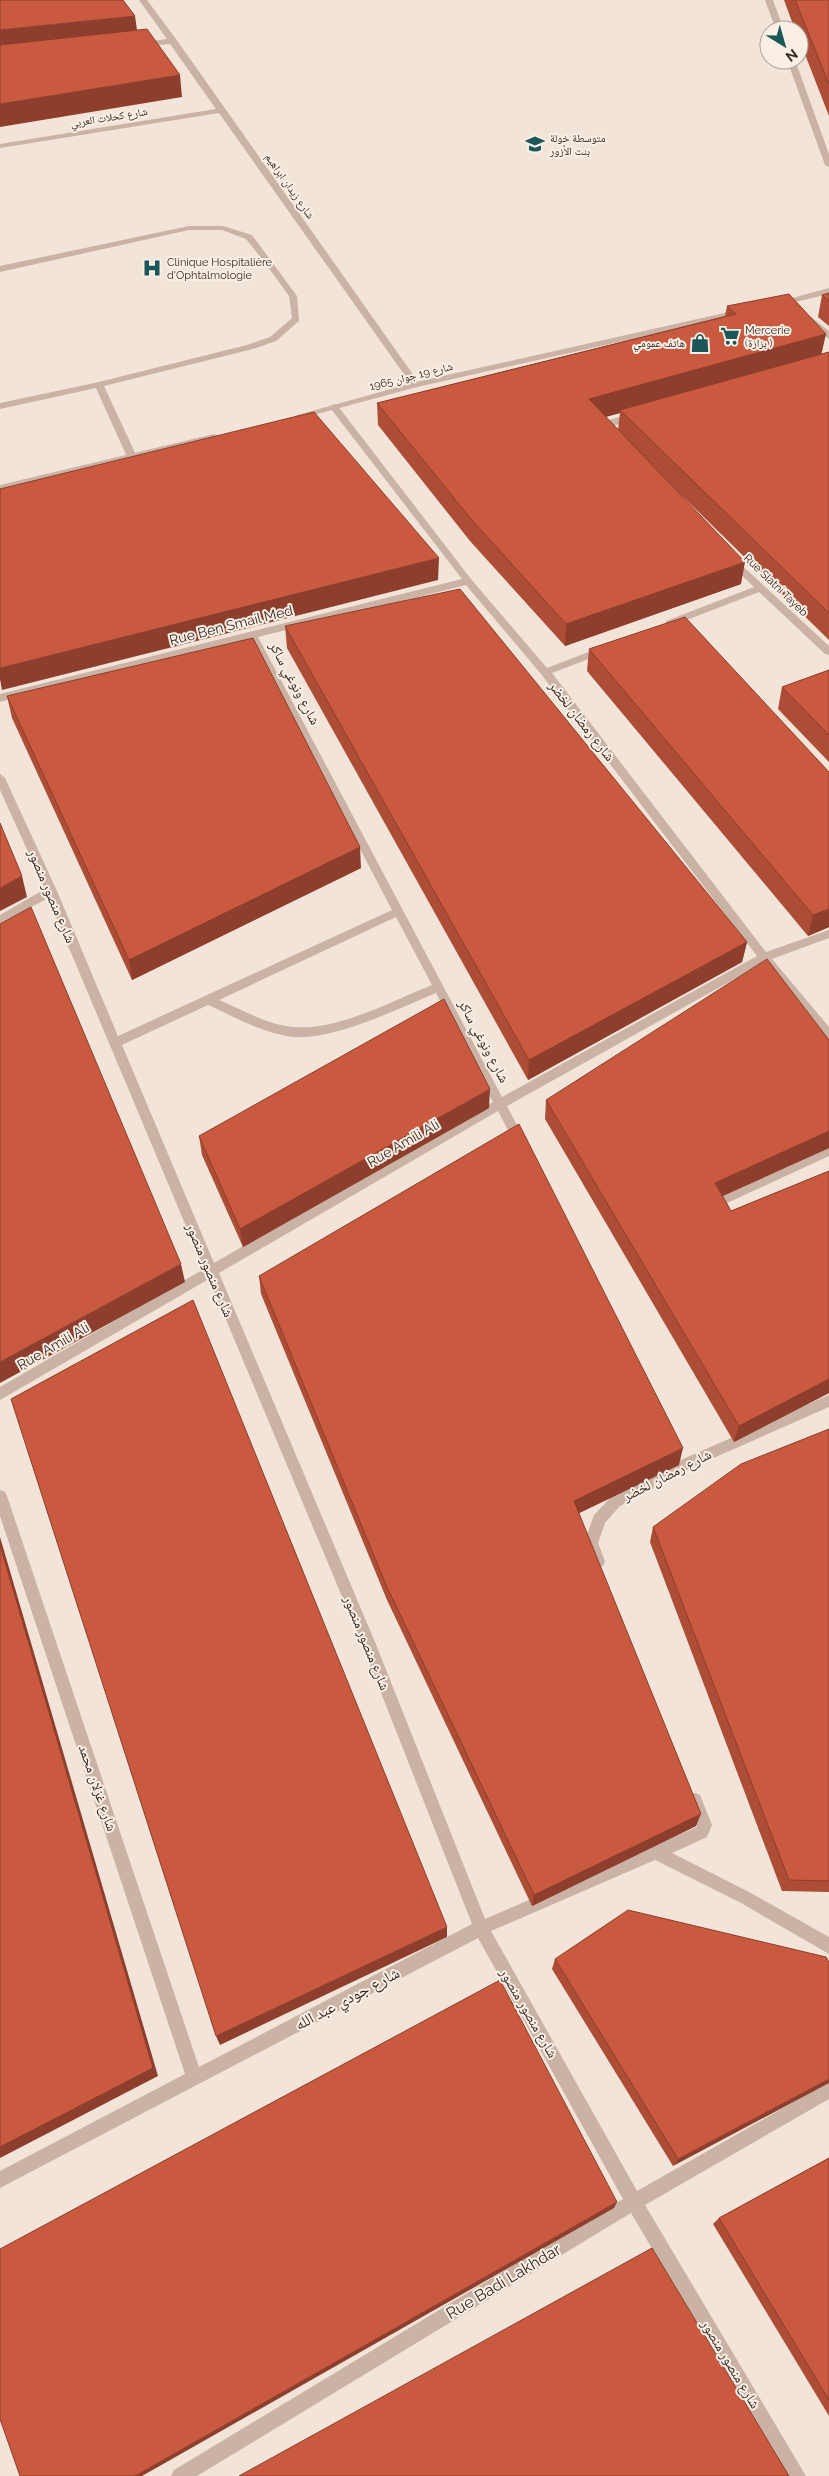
<svg xmlns="http://www.w3.org/2000/svg" width="829" height="2476" viewBox="0 0 829 2476" font-family="Raleway,'Noto Naskh Arabic',sans-serif">
	<style>
		.lines { fill: none; stroke-linecap: round; stroke-linejoin: round }
		.service { fill: #cab3a4; fill-rule: evenodd }
		.minor { fill: #cab3a4; fill-rule: evenodd }
		.tertiary { fill: #cab3a4; fill-rule: evenodd }
		.wall { fill: #ad4d36; fill-rule: evenodd }
		.shaded-wall { fill: #8d3e2c }
		.building { fill: #c9593f; stroke: #8d3e2c }
		.labels { text-anchor: middle; stroke-width: 4; stroke-linejoin: round; paint-order: stroke }
		.far-street-label { font-size: 11px; fill: #352a26; stroke: #faefe5 }
		.far-poi-label { font-size: 11px; fill: #352a26; stroke: #faefe5; text-anchor: start }
		.street-label { font-size: 14px; fill: #352a26; stroke: #faefe5 }
		.near-street-label { font-size: 16px; fill: #352a26; stroke: #faefe5 }
	</style>
	<rect width="100%" height="100%" fill="#f2e4d8"/>
	<g class="lines">
		<path class="service" d="M189,226H223L252,235L297,296L299,321L276,341L253,349L104,386L137,457L135,459H129L127,457L96,388L0,409V403L99,382L247,345L270,337L292,318L289,296L266,264L246,239L222,230H189L0,272V266Z"/>
		<g class="minor">
			<path d="M139,0H147L176,39L419,383V387H413L219,113L0,148V144L216,109L170,44L136,47V43H139L167,39Z"/>
			<path d="M765,0H773L784,30H776Z"/>
			<path d="M787,60H795L829,154V167L825,165Z"/>
			<path d="M810,316L829,331V339L807,321L806,319Z"/>
			<path d="M334,404L337,405L471,579L547,668L599,648H607V652L552,673L766,952L829,930V938L772,959L829,1027V1040L825,1038L763,963L507,1106L526,1142L524,1145H516L498,1111L219,1273L375,1642L485,1919L697,1827L688,1800L690,1795L695,1793L700,1795L712,1825L707,1837L672,1853L751,1893L829,1937V1954L741,1903L655,1860L491,1931L637,2191L829,2082V2099L645,2205L806,2476H787L631,2213L197,2476H171L174,2470L623,2199L478,1938L0,2188V2171L185,2074L0,1516V1490L5,1492L7,1496L199,2067L472,1924L361,1642L209,1279L0,1400V1387L204,1269L48,898L0,924V915L45,889L0,790V774L5,778L57,891L118,1036L392,910L250,639L0,702V694L462,579L331,409L329,407ZM466,585L541,674L757,956L502,1097L258,637ZM396,917L432,985C392,1001 337,1031 294,1027C267,1025 243,1010 219,1000ZM436,993L493,1102L214,1263L122,1045L208,1005C235,1017 264,1034 294,1037C335,1040 397,1009 436,993Z"/>
			<path d="M634,413L637,414V418L607,428L606,435L603,436L598,433L597,427L605,421Z"/>
			<path d="M731,557L734,558L829,646V655L825,654L759,592L674,625H666V621L754,587L728,562L726,560Z"/>
			<path d="M829,1146V1156L725,1204H717L715,1200L717,1196Z"/>
			<path d="M829,1395V1407L693,1467L620,1506L605,1523L598,1543L605,1561L603,1566L598,1567L593,1566L584,1543L594,1515L610,1498L683,1459Z"/>
		</g>
		<g class="tertiary">
			<path d="M829,288V294L778,306L774,303Z"/>
			<path d="M742,309L746,312L745,314L417,387L299,419L294,416L416,382Z"/>
			<path d="M214,434L219,437L217,439L0,491V485Z"/>
		</g>
	</g>
	<g class="wall">
		<path d="M784,0H829V116L799,39V30H795Z"/>
		<path d="M829,293V326L818,317L822,295Z"/>
		<path d="M727,306L822,354L829,352V640L665,479L741,584L565,646L470,541L378,425L377,403L725,316ZM620,413L618,430L605,417Z"/>
		<path d="M285,626L747,942L742,962L528,1080L287,648Z"/>
		<path d="M589,649L829,772V927L808,936L587,671Z"/>
		<path d="M829,670V762L778,709L782,687Z"/>
		<path d="M7,696L361,868L132,980L12,718Z"/>
		<path d="M829,1040V1148L723,1196L731,1211L829,1171V1393L734,1442L545,1119L546,1100Z"/>
		<path d="M489,1108L243,1247L202,1155L199,1136Z"/>
		<path d="M259,1276L679,1465L579,1513L696,1826L532,1906L387,1600L261,1294Z"/>
		<path d="M829,1429V1892L782,1891L650,1542L653,1527Z"/>
		<path d="M555,1959L829,1962L673,2166L552,1969Z"/>
		<path d="M829,2158V2416L713,2224L719,2218Z"/>
	</g>
	<g class="shaded-wall">
		<path d="M135,16L138,37L0,52V30Z"/>
		<path d="M180,75L182,97L0,127V104Z"/>
		<path d="M826,334L821,356L620,410V413L587,422L589,399Z"/>
		<path d="M439,558L438,580L2,690L0,679V668Z"/>
		<path d="M745,562L741,584L565,646L566,624Z"/>
		<path d="M360,847L361,868L132,980L129,960Z"/>
		<path d="M22,876L27,897L0,911V888Z"/>
		<path d="M829,909V927L808,936L813,915Z"/>
		<path d="M747,942L742,962L528,1080L529,1060Z"/>
		<path d="M490,1089L489,1108L243,1247L240,1229Z"/>
		<path d="M829,1131V1148L711,1201L715,1183Z"/>
		<path d="M181,1264L185,1282L0,1383V1362Z"/>
		<path d="M829,1379V1393L734,1442L739,1426Z"/>
		<path d="M683,1448L679,1465L571,1517L574,1501Z"/>
		<path d="M0,1537L158,2076L0,2158Z"/>
		<path d="M701,1814L696,1826L532,1906L534,1895Z"/>
		<path d="M447,1927V1937L220,2045L216,2036Z"/>
		<path d="M829,2079V2083L673,2166L678,2159Z"/>
		<path d="M617,2202L614,2208L142,2476H135Z"/>
	</g>
	<g class="building">
		<path d="M0,0H123L135,16L0,30Z"/>
		<path d="M795,0H829V84Z"/>
		<path d="M147,29L180,75L0,104V45Z"/>
		<path d="M829,293V301L822,295Z"/>
		<path d="M789,294L826,334L589,399L745,562L566,624L471,519L377,403L736,314L727,306Z"/>
		<path d="M829,352V613L620,410Z"/>
		<path d="M314,412L439,558L0,668V489Z"/>
		<path d="M460,589L747,942L529,1060L285,626Z"/>
		<path d="M685,617L829,772V909L813,915L589,649Z"/>
		<path d="M253,638L360,847L129,960L7,696Z"/>
		<path d="M829,670V735L782,687Z"/>
		<path d="M0,823L22,876L0,888Z"/>
		<path d="M31,907L181,1264L0,1362V924Z"/>
		<path d="M767,959L829,1040V1131L715,1183L731,1211L829,1171V1379L739,1426L546,1100Z"/>
		<path d="M444,999L490,1089L240,1229L199,1136Z"/>
		<path d="M519,1124L683,1448L574,1501L701,1814L534,1895L386,1585L259,1276Z"/>
		<path d="M193,1300L447,1927L216,2036L11,1399Z"/>
		<path d="M829,1429V1881L789,1880L653,1527L741,1464Z"/>
		<path d="M0,1545L153,2068L0,2147Z"/>
		<path d="M628,1910L826,1957L829,1962V2079L678,2159L555,1959Z"/>
		<path d="M500,1980L617,2202L135,2476H20L0,2419V2249Z"/>
		<path d="M829,2158V2400L719,2218Z"/>
		<path d="M652,2248L789,2476H239Z"/>
	</g>
	<defs>
		<g id="school-bare" transform="scale(1.5)"><path d="M0-5L7-2L0 1L-7-2ZM-4 1L0 2.5L4 1V4Q0 6-4 4Z" fill="#1b5758" stroke="#faefe5" stroke-width="2.5" paint-order="stroke"/></g>
		<g id="hospital-bare" transform="scale(1.5)"><path d="M-5-5h3v3.5h4V-5h3V5h-3V1.5h-4V5h-3Z" fill="#1b5758" stroke="#faefe5" stroke-width="2.5" paint-order="stroke"/></g>
		<g id="supermarket-bare" transform="scale(1.5)"><path d="M-6-5.5h2.5l.6 2H6L4.5 2H-2.5L-4.4-4H-6ZM-1.5 3.2a1.3 1.3 0 1 0 .1 0ZM3 3.2a1.3 1.3 0 1 0 .1 0Z" fill="#1b5758" stroke="#faefe5" stroke-width="2.5" paint-order="stroke"/></g>
		<g id="shop-bare" transform="scale(1.5)"><path d="M-5-2.5h2.3a2.7 3.5 0 0 1 5.4 0H5L5.5 6h-11ZM-1.5-2.5h3a1.5 2.3 0 0 0-3 0Z" fill="#1b5758" stroke="#faefe5" stroke-width="2.5" paint-order="stroke"/></g>
	</defs>
	<g fill-rule="evenodd">
		<use href="#school-bare" x="535" y="144"/>
		<use href="#hospital-bare" x="152" y="268"/>
		<use href="#supermarket-bare" x="730" y="336"/>
		<use href="#shop-bare" x="700" y="343"/>
	</g>
	<g class="labels">
		<g class="far-street-label">
			<text transform="translate(109 117) rotate(-9)" y="4">شارع كحلات العربي</text>
			<text transform="translate(290 186) rotate(55)" y="4">شارع زيدان ابراهيم</text>
			<text transform="translate(411 376) rotate(-14)" y="4">شارع 19 جوان 1965</text>
			<text transform="translate(776 585) rotate(44)" y="4">Rue Slatni Tayeb</text>
		</g>
		<g class="far-poi-label">
			<text x="550" y="142">متوسطة خولة<tspan x="550" dy="13">بنت الأزور</tspan></text>
			<text x="167" y="266">Clinique Hospitalière<tspan x="167" dy="13">d'Ophtalmologie</tspan></text>
			<text x="745" y="334">Mercerie<tspan x="745" dy="13">(بزازة )</tspan></text>
			<text x="685" y="347" text-anchor="end">هاتف عمومي</text>
		</g>
		<g class="street-label">
			<text transform="translate(231 625) rotate(-14)" y="5">Rue Ben Smail Med</text>
			<text transform="translate(295 683) rotate(62)" y="5">شارع ونوغي ساكر</text>
			<text transform="translate(582 721) rotate(52)" y="5">شارع رمضان لخضر</text>
			<text transform="translate(52 896) rotate(67)" y="5">شارع منصور منصور</text>
			<text transform="translate(484 1041) rotate(62)" y="5">شارع ونوغي ساكر</text>
			<text transform="translate(403 1143) rotate(-30)" y="5">Rue Amili Ali</text>
			<text transform="translate(210 1270) rotate(67)" y="5">شارع منصور منصور</text>
			<text transform="translate(53 1346) rotate(-30)" y="5">Rue Amili Ali</text>
			<text transform="translate(667 1475) rotate(-27)" y="5">شارع رمضان لخضر</text>
			<text transform="translate(367 1643) rotate(68)" y="5">شارع منصور منصور</text>
			<text transform="translate(98 1788) rotate(71)" y="5">شارع غزلان محمد</text>
			<text transform="translate(529 2013) rotate(60)" y="5">شارع منصور منصور</text>
			<text transform="translate(731 2364) rotate(59)" y="5">شارع منصور منصور</text>
		</g>
		<g class="near-street-label">
			<text transform="translate(347 1998) rotate(-28)" y="6">شارع جودي عبد الله</text>
			<text transform="translate(503 2281) rotate(-31)" y="6">Rue Badi Lakhdar</text>
		</g>
	</g>
	<g transform="translate(784 45) rotate(143)"><circle r="24" fill="#faefe5" stroke="#aba099"/>
	<path d="M0-4L9 19L0 12L-9 19Z" fill="#1b5758"/>
	<text y="-8" font-size="14" font-weight="bold" text-anchor="middle" fill="#352a26">N</text>
	</g>
</svg>
